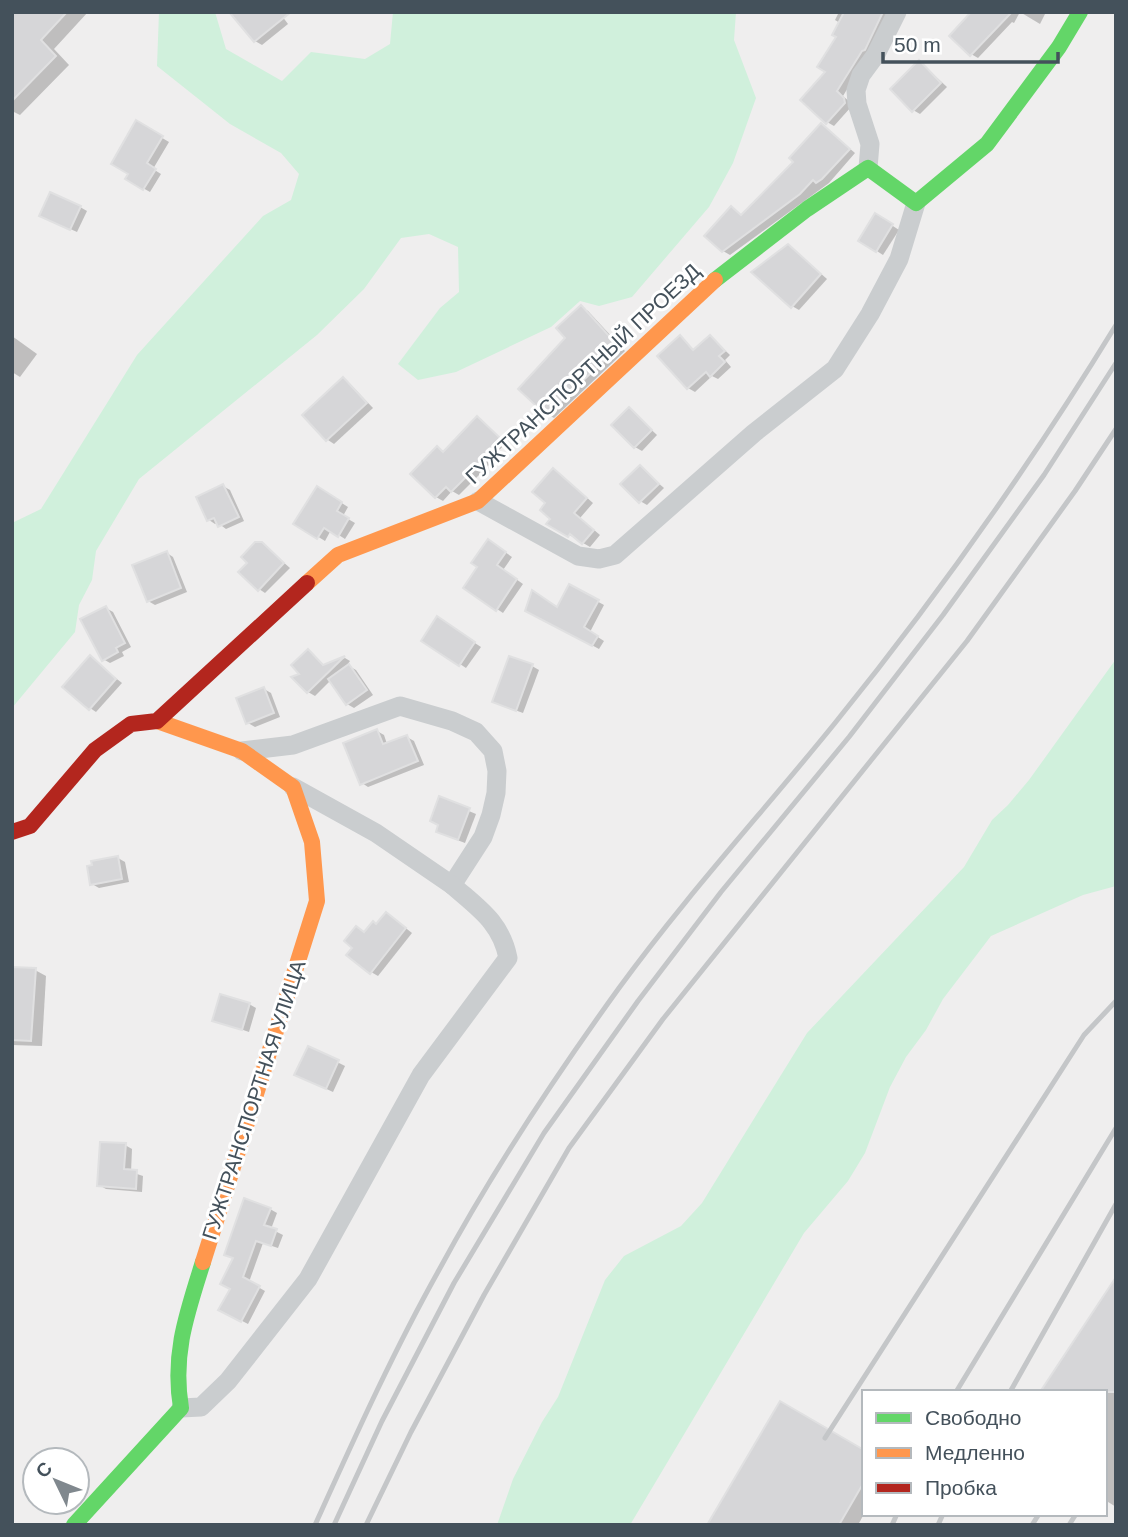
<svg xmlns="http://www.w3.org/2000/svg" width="1128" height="1537" viewBox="0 0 1128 1537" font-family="Helvetica,sans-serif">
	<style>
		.green { fill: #d0f0dc }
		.shadow { fill: #0003 }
		.building { fill: #d6d6d8; stroke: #e0e0e1; stroke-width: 2 }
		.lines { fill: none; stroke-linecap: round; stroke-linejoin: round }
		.street { stroke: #cacdcf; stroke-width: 19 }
		.fast { stroke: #63d668; stroke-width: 16 }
		.slow { stroke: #ff974d; stroke-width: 16 }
		.jam { stroke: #b3261e; stroke-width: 16 }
		.rail { stroke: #c4c6c8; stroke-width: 5 }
		.labels { text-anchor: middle; stroke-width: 6; stroke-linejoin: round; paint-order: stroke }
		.street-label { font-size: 21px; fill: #44515b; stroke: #fff }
	</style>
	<rect width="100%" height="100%" fill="#efeeee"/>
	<g class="green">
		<path d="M159,12H215L226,49L282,81L311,52L365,59L390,44L393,12H736L734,40L756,98L733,163L709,207L632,297L599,306L580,301L551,327L456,372L418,380L398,364L440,308L459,292L458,247L429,234L401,238L364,289L317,335L139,479L96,551L92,580L79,605L75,632L12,708V523L41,509L137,355L263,216L291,200L299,174L281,153L230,124L157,66Z"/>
		<path d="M1116,659V886L1083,895L991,936L943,999L926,1030L906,1057L890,1087L865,1153L848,1181L804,1233L630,1525H497L513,1479L542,1422L558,1397L605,1280L624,1256L681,1226L702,1203L807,1033L964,867L992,820L1008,805L1029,780Z"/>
	</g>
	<g class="shadow">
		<path d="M12,12H88L54,49L69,65L20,115L12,111Z"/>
		<path d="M232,12H279L288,24L262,45L255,41Z"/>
		<path d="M839,12H893L843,96L851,103V107L834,126L827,122L828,72L838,37L840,23L835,20Z"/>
		<path d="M989,12H1020L1014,23L1012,22L978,58L971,54Z"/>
		<path d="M1020,12H1046L1040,24Z"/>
		<path d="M920,62L947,87L920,114L913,110Z"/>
		<path d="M137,123L169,142L153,169L161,174L150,192L127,179L130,173Z"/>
		<path d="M822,125L855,153L829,183L730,255L723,251L731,208L743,216L796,162Z"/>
		<path d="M80,207L87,211L77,232L48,219Z"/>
		<path d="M876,215L899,230L883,255L860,240Z"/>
		<path d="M795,251L827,279L799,310L792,306Z"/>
		<path d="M581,307L588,311L625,351L554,418L547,414L567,338Z"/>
		<path d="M12,336L37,354L20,377L12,372Z"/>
		<path d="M711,337L730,355L725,360L731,367L718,379L712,376L695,392L688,388L680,338L695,351Z"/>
		<path d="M343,380L350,384L373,408L334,444L328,440L305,415Z"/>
		<path d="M629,409L657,435L642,451L635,447Z"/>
		<path d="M477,418L506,443L489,461L491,463L459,495L452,491L443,501L436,497L437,448L445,452Z"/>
		<path d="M640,467L664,488L647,505L640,501Z"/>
		<path d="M560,474L593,503L580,518L600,535L590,547L549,523L553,518L548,503Z"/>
		<path d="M223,486L230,490L244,521L226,529L218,523L215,524L209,520Z"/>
		<path d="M318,488L348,507L343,516L355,523L345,539L331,530L325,541L296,523Z"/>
		<path d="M259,541L290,568L265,593L259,589L249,563L243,557Z"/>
		<path d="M495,545L512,557L503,570L523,584L503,613L497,609Z"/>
		<path d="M167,553L173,557L187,592L155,605L148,601Z"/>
		<path d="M569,586L604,605L590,632L604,641L599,649L527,610L558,609Z"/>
		<path d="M106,608L113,612L131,647L122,652L124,656L110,663L103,659Z"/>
		<path d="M444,623L481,647L466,668L460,664Z"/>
		<path d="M308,651L325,666L345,658L350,661L347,665L356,670L373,695L354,708L347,704L331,680L315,696L308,692L295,677L302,674Z"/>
		<path d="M90,658L122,683L96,712L90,708Z"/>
		<path d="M532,666L539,670L523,713L501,705Z"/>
		<path d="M264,689L271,693L280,717L255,727L248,723Z"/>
		<path d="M377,731L384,735L387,744L407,737L414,741L424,765L368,787L362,783Z"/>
		<path d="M440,799L476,814L465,843L444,835L440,825Z"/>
		<path d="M118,858L125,862L129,882L99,888L92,884Z"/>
		<path d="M393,918L412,933L378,976L371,972L354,948L365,934Z"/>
		<path d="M12,969L35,970L46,976L42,1046L12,1045Z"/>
		<path d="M249,1004L256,1008L249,1032L214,1020Z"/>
		<path d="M309,1048L345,1066L333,1092L303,1078Z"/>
		<path d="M125,1145L132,1149L131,1172L143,1176L142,1192L106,1189L99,1185Z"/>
		<path d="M270,1209L277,1213L271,1229L283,1235L278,1248L263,1243L249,1282L265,1291L248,1324L221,1310Z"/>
		<path d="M1116,1280V1507L1105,1500V1392Z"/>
		<path d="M864,1452V1514L858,1525H709Z"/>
	</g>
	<g class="building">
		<path d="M12,12H67L41,40L56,56L12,101Z"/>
		<path d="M229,12H291L254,42Z"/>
		<path d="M844,12H883L865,50L862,51L837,91L844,98L845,103L826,124L800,100L825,72L817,67L836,37L832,35Z"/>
		<path d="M971,12H1012L970,56L949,36Z"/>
		<path d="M919,60L941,83L912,112L890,89Z"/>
		<path d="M136,120L163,136L147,163L156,169L143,190L125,179L128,174L111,164Z"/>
		<path d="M821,123L850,149L822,179L816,183L813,180L800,194L722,252L704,236L731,206L741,215L793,162L789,158Z"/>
		<path d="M50,192L81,206L70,230L39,216Z"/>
		<path d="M875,213L893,224L876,252L858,241Z"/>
		<path d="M788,244L821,274L791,308L751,272Z"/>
		<path d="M581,305L619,347L546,415L518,389L565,338L556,328Z"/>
		<path d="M680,335L693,350L710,335L725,351L719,356L725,362L710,377L706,372L687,389L657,356Z"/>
		<path d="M343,377L367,403L326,441L302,415Z"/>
		<path d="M629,407L652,430L634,448L611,425Z"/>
		<path d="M477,416L500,438L483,456L485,458L451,492L446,487L435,498L410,474L437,446L443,452Z"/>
		<path d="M640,465L659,484L639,503L620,484Z"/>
		<path d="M553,468L587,498L574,513L594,530L582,544L570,534L568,537L546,524L550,519L540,510L545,503L532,492Z"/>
		<path d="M223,484L239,517L218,527L214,518L207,521L196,497Z"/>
		<path d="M317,486L342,502L337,511L349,518L338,537L324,528L317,539L293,524Z"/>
		<path d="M488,539L506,552L497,565L517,579L496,611L463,588L477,567L471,563Z"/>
		<path d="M255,542H262L284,563L258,591L238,572L247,563L241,557Z"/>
		<path d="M167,551L181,588L147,602L132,565Z"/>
		<path d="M569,584L599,600L584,627L598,636L592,646L525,611L532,590L557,607Z"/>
		<path d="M106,606L125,643L116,648L118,652L102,661L80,619Z"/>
		<path d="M437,616L475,642L459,666L421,641Z"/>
		<path d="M308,649L323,665L345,656L307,693L291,677L299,674L291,665Z"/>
		<path d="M90,655L116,679L89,710L62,687Z"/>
		<path d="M509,656L533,664L516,711L492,702Z"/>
		<path d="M349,664L367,690L346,705L328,679Z"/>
		<path d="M264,687L274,713L246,724L236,698Z"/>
		<path d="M377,729L383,744L407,735L418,761L360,785L343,743Z"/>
		<path d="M439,796L470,808L458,840L436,832L438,825L430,821Z"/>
		<path d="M118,856L122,879L90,885L87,866L92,865L91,861Z"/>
		<path d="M386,912L406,928L370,974L346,955L352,948L344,941L356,926L364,932L373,921L376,924Z"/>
		<path d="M12,967L36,968L31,1041L12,1040Z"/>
		<path d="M220,994L250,1003L242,1030L212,1021Z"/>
		<path d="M308,1046L339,1060L326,1089L294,1075Z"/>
		<path d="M100,1142L126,1143L124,1169L137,1170L136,1189L97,1186Z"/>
		<path d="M244,1198L271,1208L264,1225L277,1229L271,1246L256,1241L243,1277L260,1286L241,1322L218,1310L230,1289L220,1284L233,1258L224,1255Z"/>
		<path d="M1116,1277V1392H1040Z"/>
		<path d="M780,1401L864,1450V1482L839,1525H707Z"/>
	</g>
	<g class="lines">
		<g class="street">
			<path d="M868,168L870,144L857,104L856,90L861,75L875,56L897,12"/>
			<path d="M478,501L578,556L599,559L615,555L754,433L835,369L870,314L899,259L916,203"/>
			<path d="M242,751L293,745L400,706L452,721L476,732L493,751L497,771L496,793L491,815L483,837L452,885L376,833L293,787"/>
			<path d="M181,1408L201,1407L228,1381L308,1279L421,1075L508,958C501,922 478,908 452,885"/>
		</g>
		<g class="fast">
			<path d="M715,280L807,209L868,168L916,203L987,144L1059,47L1080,12"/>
			<path d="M74,1525L181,1408C172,1354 187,1313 203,1262"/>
		</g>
		<g class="slow">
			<path d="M307,583L338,555L478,501L715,280"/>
			<path d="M157,721L242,751L293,787L312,842L317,901L203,1262"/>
		</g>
		<path class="jam" d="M12,832L30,826L95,750L131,724L157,721L307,583"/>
		<g class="rail">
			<path d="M956,1392L1116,1128"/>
			<path d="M1010,1392L1116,1204"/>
			<path d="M825,1438L1084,1035L1116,1001"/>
			<path d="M315,1525C354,1439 393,1352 439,1270C492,1172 554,1078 619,988C686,896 763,812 835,723C937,597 1031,464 1116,325"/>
			<path d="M334,1525L382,1421L454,1283L544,1133L638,1001L721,892L849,737L943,615L1044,475L1116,363"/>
			<path d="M366,1525L411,1432L484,1295L569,1148L663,1019L967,641L1075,491L1116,429"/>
			<path d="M892,1525L897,1514"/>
			<path d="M938,1525L943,1514"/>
			<path d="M1032,1525L1039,1514"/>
			<path d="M1069,1525L1076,1514"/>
		</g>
	</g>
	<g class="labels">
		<g class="street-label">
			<text transform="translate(583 374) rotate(-43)" y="7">ГУЖТРАНСПОРТНЫЙ ПРОЕЗД</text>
			<text transform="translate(254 1100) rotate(-72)" y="7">ГУЖТРАНСПОРТНАЯ УЛИЦА</text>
		</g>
	</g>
	<rect width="1128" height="1537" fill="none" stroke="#44515b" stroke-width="28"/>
	<rect x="862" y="1390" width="245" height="126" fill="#ffffff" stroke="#b4b9bd" stroke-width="2"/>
	<rect x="876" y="1413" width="35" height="10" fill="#63d668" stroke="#b4b9bd" stroke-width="2"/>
	<text x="925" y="1425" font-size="21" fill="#44515b">Свободно</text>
	<rect x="876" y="1448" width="35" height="10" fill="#ff974d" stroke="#b4b9bd" stroke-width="2"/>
	<text x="925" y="1460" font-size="21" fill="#44515b">Медленно</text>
	<rect x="876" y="1483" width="35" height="10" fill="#b3261e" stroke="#b4b9bd" stroke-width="2"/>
	<text x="925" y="1495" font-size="21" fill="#44515b">Пробка</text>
	<g transform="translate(56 1481) rotate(313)"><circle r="33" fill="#ffffff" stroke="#b4b9bd" stroke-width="2"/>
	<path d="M0-5L12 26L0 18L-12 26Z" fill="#80888e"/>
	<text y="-10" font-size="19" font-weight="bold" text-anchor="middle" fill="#44515b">С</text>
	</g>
	<path d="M883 52v10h175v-10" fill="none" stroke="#44515b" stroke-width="3.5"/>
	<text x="894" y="52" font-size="21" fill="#44515b" stroke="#ffffff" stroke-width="5" paint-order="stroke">50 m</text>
</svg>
